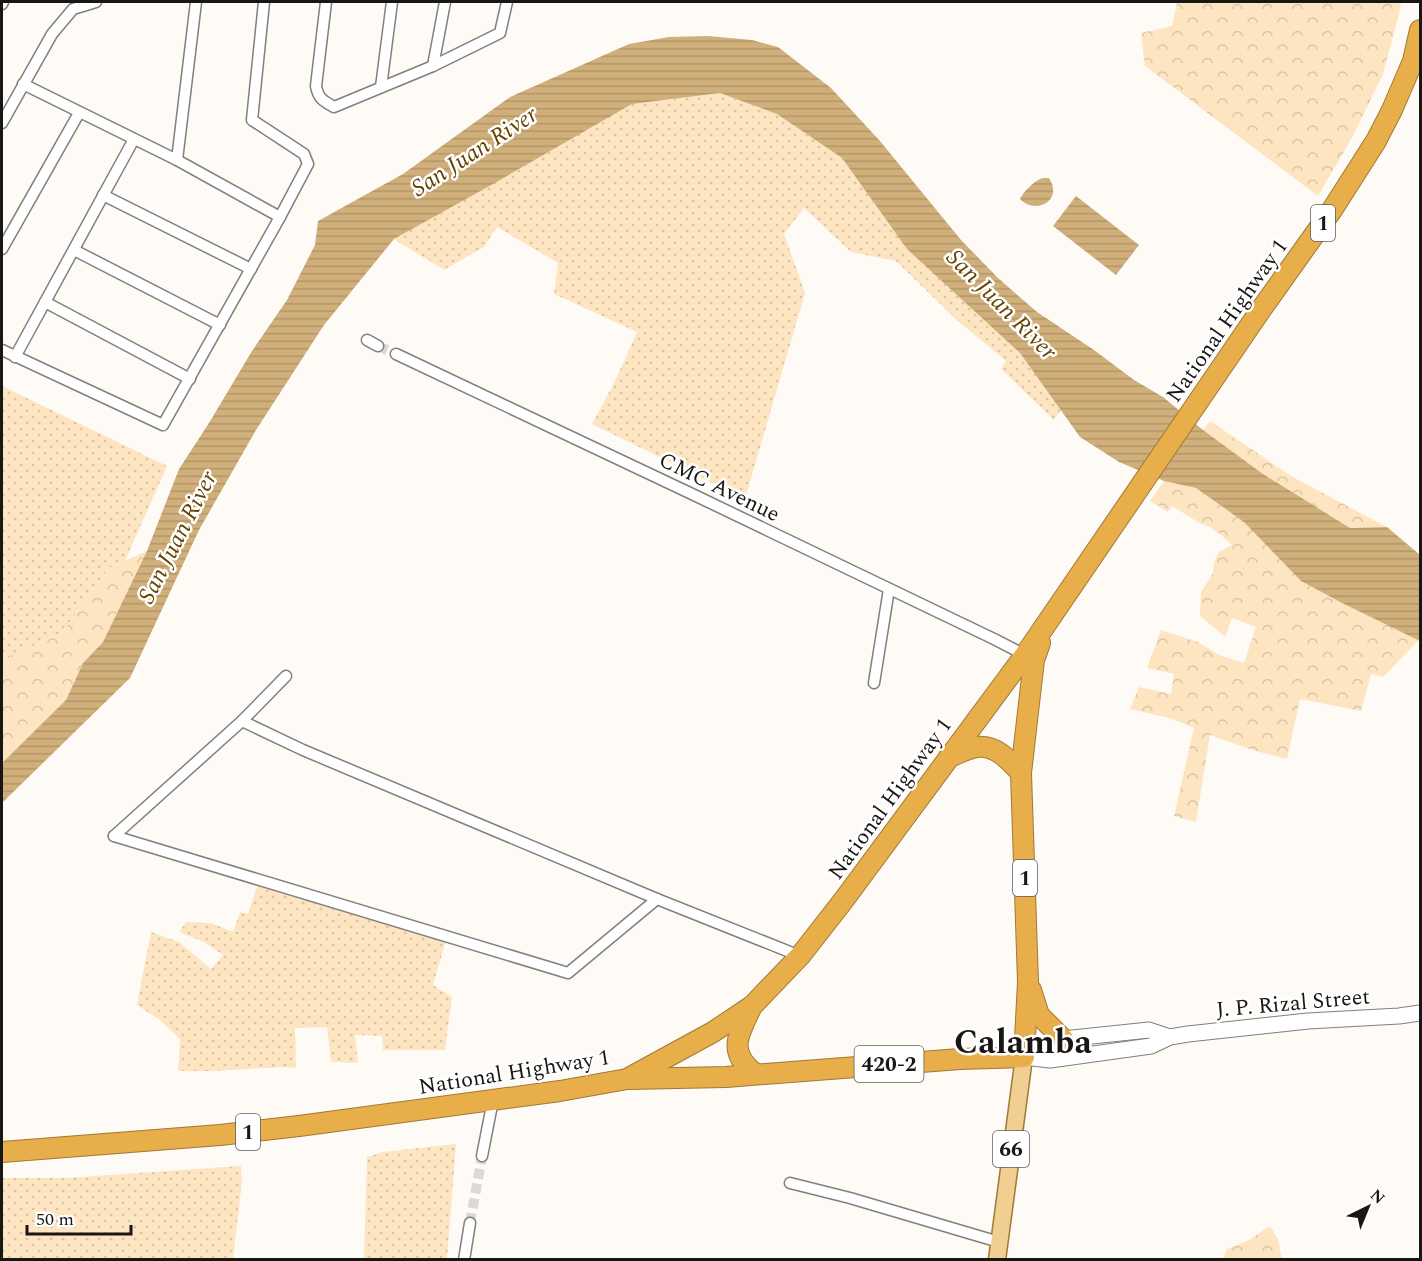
<svg xmlns="http://www.w3.org/2000/svg" width="1422" height="1261" viewBox="0 0 1422 1261" font-family="Spectral,serif">
  <style>
    .grass { fill: url(#grass-dots) }
    .forest { fill: url(#forest-crowns) }
    .water { fill: url(#water-rules) }
    .lines { fill: none; stroke-linecap: round; stroke-linejoin: round }
    .street-tunnel { stroke: #dcd9d5; stroke-width: 10; stroke-dasharray: 10 5; stroke-linecap: butt }
    .street-casing { stroke: #827f7c; stroke-width: 13 }
    .secondary-casing { stroke: #827f7c; stroke-width: 17 }
    .primary-casing { stroke: #9f7937; stroke-width: 19 }
    .highway-casing { stroke: #9f7937; stroke-width: 22 }
    .street { stroke: #fff; stroke-width: 10 }
    .secondary { stroke: #fff; stroke-width: 15 }
    .primary { stroke: #f1ce92; stroke-width: 16 }
    .highway { stroke: #e7ae4a; stroke-width: 20 }
    .labels { text-anchor: middle; stroke-width: 5; stroke-linejoin: round; paint-order: stroke }
    .shield { fill: #fff; stroke: #5d5d5b; stroke-width: 1.5 }
    .shield-label { font-size: 21px; font-weight: bold; fill: #181715 }
    .street-label { font-size: 22px; fill: #181715; stroke: #fff }
    .water-label { font-size: 24px; font-style: italic; fill: #644400; stroke: #fff }
    .town-label { font-size: 34px; font-weight: bold; fill: #181715; stroke: #fff }
  </style>
  <defs>
    <pattern id="grass-dots" width="8" height="8" patternUnits="userSpaceOnUse" patternTransform="scale(1.5)"><rect width="8" height="8" fill="#fee5c1"/><path d="M2 2h.1M6 6h.1" fill="none" stroke="#d9c4a5" stroke-width="1.8" stroke-linecap="round"/></pattern>
    <pattern id="forest-crowns" width="20" height="18" patternUnits="userSpaceOnUse" patternTransform="scale(1.5)"><rect width="20" height="18" fill="#fee5c1"/><path d="M2 6a3 3 0 1 1 6 0M12 15a3 3 0 1 1 6 0" fill="none" stroke="#d9c4a5"/></pattern>
    <pattern id="water-rules" width="6" height="5" patternUnits="userSpaceOnUse" patternTransform="scale(1.5)"><rect width="6" height="5" fill="#d0af7b"/><path d="M0 2.5h6" fill="none" stroke="#b29669"/></pattern>
  </defs>
  <rect width="100%" height="100%" fill="#fefbf7"/>
  <g class="grass">
    <polygon points="720,93 777,114 842,158 907,249 1020,353 1061,410 1054,420 1001,369 1006,361 958,321 896,261 851,252 804,208 784,234 805,293 745,499 592,424 615,381 637,332 554,294 558,263 497,227 484,247 444,270 394,239 632,104"/>
    <polygon points="2,386 167,466 125,561 109,568 61,634 13,654 2,664"/>
    <polygon points="258,884 446,941 433,985 452,997 445,1050 383,1050 382,1036 355,1035 358,1063 331,1062 327,1027 295,1028 296,1068 284,1067 213,1071 178,1071 180,1039 160,1020 137,1005 151,932 179,942 211,969 223,955 204,942 179,932 186,922 211,923 233,932 240,912 248,914"/>
    <polygon points="456,1144 447,1259 364,1259 367,1157 383,1152"/>
    <polygon points="241,1166 242,1182 233,1259 2,1259 2,1178 66,1178"/>
  </g>
  <g class="forest">
    <polygon points="1177,2 1401,2 1399,14 1383,74 1353,136 1318,196 1145,66 1141,33 1172,26"/>
    <polygon points="1210,421 1291,476 1387,527 1350,528 1263,474 1203,430"/>
    <path d="M 1164,481 L 1196,488 L 1244,522 L 1301,581 L 1342,603 L 1419,640 L 1383,677 L 1371,674 L 1361,711 L 1300,699 L 1287,759 L 1252,750 L 1210,735 L 1196,822 L 1174,816 L 1194,728 L 1173,719 L 1130,709 L 1139,687 L 1171,694 L 1174,674 L 1147,668 L 1161,630 L 1198,642 L 1219,655 L 1244,663 L 1256,627 L 1232,618 L 1225,637 L 1200,616 L 1201,592 L 1213,573 L 1214,562 L 1219,552 L 1232,545 C 1223,537 1213,526 1201,524 L 1172,506 L 1168,512 L 1150,501 Z"/>
    <polygon points="147,551 103,642 83,663 66,700 2,763 2,664 13,654 61,634 109,568"/>
    <polygon points="1270,1226 1278,1239 1282,1259 1223,1259 1227,1249 1249,1240"/>
  </g>
  <g class="water">
    <polygon points="708,36 752,40 778,47 831,88 880,141 961,240 998,278 1037,312 1094,350 1134,380 1163,397 1203,430 1263,474 1350,528 1387,527 1420,555 1420,641 1342,603 1301,581 1244,522 1196,488 1164,481 1119,462 1080,437 1020,353 907,249 842,158 777,114 720,93 632,104 493,184 394,239 324,325 256,430 199,530 130,678 2,803 2,763 66,700 83,663 103,642 147,551 179,469 209,423 252,351 287,300 315,245 318,221 403,174 510,97 629,44 669,37"/>
    <path d="M 1043,178 L 1049,178 C 1064,201 1035,215 1020,199 C 1023,192 1035,180 1043,178 Z"/>
    <polygon points="1076,196 1139,245 1116,275 1053,226"/>
  </g>
  <g class="lines">
    <g class="street-tunnel">
      <polyline points="378,346 396,354"/>
      <polyline points="470,1223 482,1156"/>
    </g>
    <defs>
      <g id="street">
        <path d="M 326,2 L 316,86 C 318,98 323,101 334,107 L 433,66 L 500,33 L 507,2"/>
        <polyline points="2,4 3,2"/>
        <polyline points="433,66 445,2"/>
        <polyline points="23,84 177,160 280,217"/>
        <polyline points="381,87 392,2"/>
        <polyline points="2,123 52,34 73,9 96,2"/>
        <polyline points="177,160 196,2"/>
        <polyline points="103,195 251,269"/>
        <polyline points="2,249 79,113"/>
        <polyline points="74,250 220,325"/>
        <polyline points="45,302 190,379"/>
        <polyline points="367,340 378,346"/>
        <polyline points="2,350 163,425 280,217 308,164 304,154 252,120 264,2"/>
        <polyline points="396,354 692,494 994,639 1029,657"/>
        <polyline points="15,357 134,139"/>
        <polyline points="874,683 889,589"/>
        <polyline points="242,721 303,750 657,899 800,956"/>
        <polyline points="114,836 568,973 657,899"/>
        <polyline points="114,836 242,721 286,676"/>
        <polyline points="482,1156 493,1100"/>
        <polyline points="790,1183 850,1198 999,1242"/>
        <polyline points="464,1260 470,1223"/>
      </g>
      <g id="secondary">
        <polyline points="1025,1056 1063,1039 1149,1030 1170,1037"/>
        <polyline points="1024,1057 1050,1060 1151,1046 1170,1037 1188,1034 1308,1021 1399,1016 1420,1013"/>
      </g>
      <polyline id="primary" points="997,1260 1024,1057"/>
      <g id="highway">
        <path d="M 949,757 C 958,754 968,748 977,747 C 996,745 1009,760 1021,773"/>
        <polyline points="1031,990 1039,1015 1063,1039"/>
        <path d="M 751,1008 C 738,1035 727,1052 755,1074"/>
        <polyline points="630,1079 726,1077 960,1059 1024,1057 1028,982 1021,773 1034,660 1040,643"/>
        <polyline points="2,1152 220,1135 299,1126 560,1091 627,1079 713,1032 752,1006 800,956 843,901 1025,655 1260,311 1332,210 1376,141 1392,110 1413,61 1420,30"/>
      </g>
    </defs>
    <use href="#street" class="street-casing"/>
    <use href="#secondary" class="secondary-casing"/>
    <use href="#primary" class="primary-casing"/>
    <use href="#highway" class="highway-casing"/>
    <use href="#street" class="street"/>
    <use href="#secondary" class="secondary"/>
    <use href="#primary" class="primary"/>
    <use href="#highway" class="highway"/>
  </g>
  <g class="labels">
    <g class="shield">
      <rect x="1311" y="205" width="24" height="36" rx="4.5"/>
      <rect x="1013" y="860" width="24" height="36" rx="4.5"/>
      <rect x="854.5" y="1046" width="69" height="36" rx="4.5"/>
      <rect x="236" y="1114" width="24" height="36" rx="4.5"/>
      <rect x="993" y="1131" width="36" height="36" rx="4.5"/>
    </g>
    <g class="shield-label">
      <text x="1323" y="230">1</text>
      <text x="1025" y="885">1</text>
      <text x="889" y="1071">420-2</text>
      <text x="248" y="1139">1</text>
      <text x="1011" y="1156">66</text>
    </g>
    <g class="street-label">
      <text transform="translate(1226 320) rotate(-55)" y="8">National Highway 1</text>
      <text transform="translate(720 486) rotate(26)" y="8">CMC Avenue</text>
      <text transform="translate(889 798) rotate(-54)" y="8">National Highway 1</text>
      <text transform="translate(1293 1002) rotate(-5)" y="8">J. P. Rizal Street</text>
      <text transform="translate(514 1071) rotate(-9)" y="8">National Highway 1</text>
    </g>
    <g class="water-label">
      <text transform="translate(474 151) rotate(-33)" y="8">San Juan River</text>
      <text transform="translate(1002 304) rotate(45)" y="8">San Juan River</text>
      <text transform="translate(177 537) rotate(-63)" y="8">San Juan River</text>
    </g>
    <g class="town-label">
      <text x="1023" y="1053">Calamba</text>
    </g>
  </g>
  <rect width="1422" height="1261" fill="none" stroke="#181715" stroke-width="6"/>
  <g transform="translate(1368 1207) rotate(43)" stroke="#ffffff" stroke-width="4.5" paint-order="stroke">
  <path d="M0-4.5L10 22L0 15L-10 22Z" fill="#181715"/>
  <text y="-9" font-size="16" font-weight="bold" text-anchor="middle" fill="#181715">N</text>
  </g>
  <path d="M27 1225v9h104v-9" fill="none" stroke="#181715" stroke-width="3"/>
  <text x="36" y="1225" font-size="18" fill="#181715" stroke="#ffffff" stroke-width="4.5" paint-order="stroke">50 m</text>
</svg>
